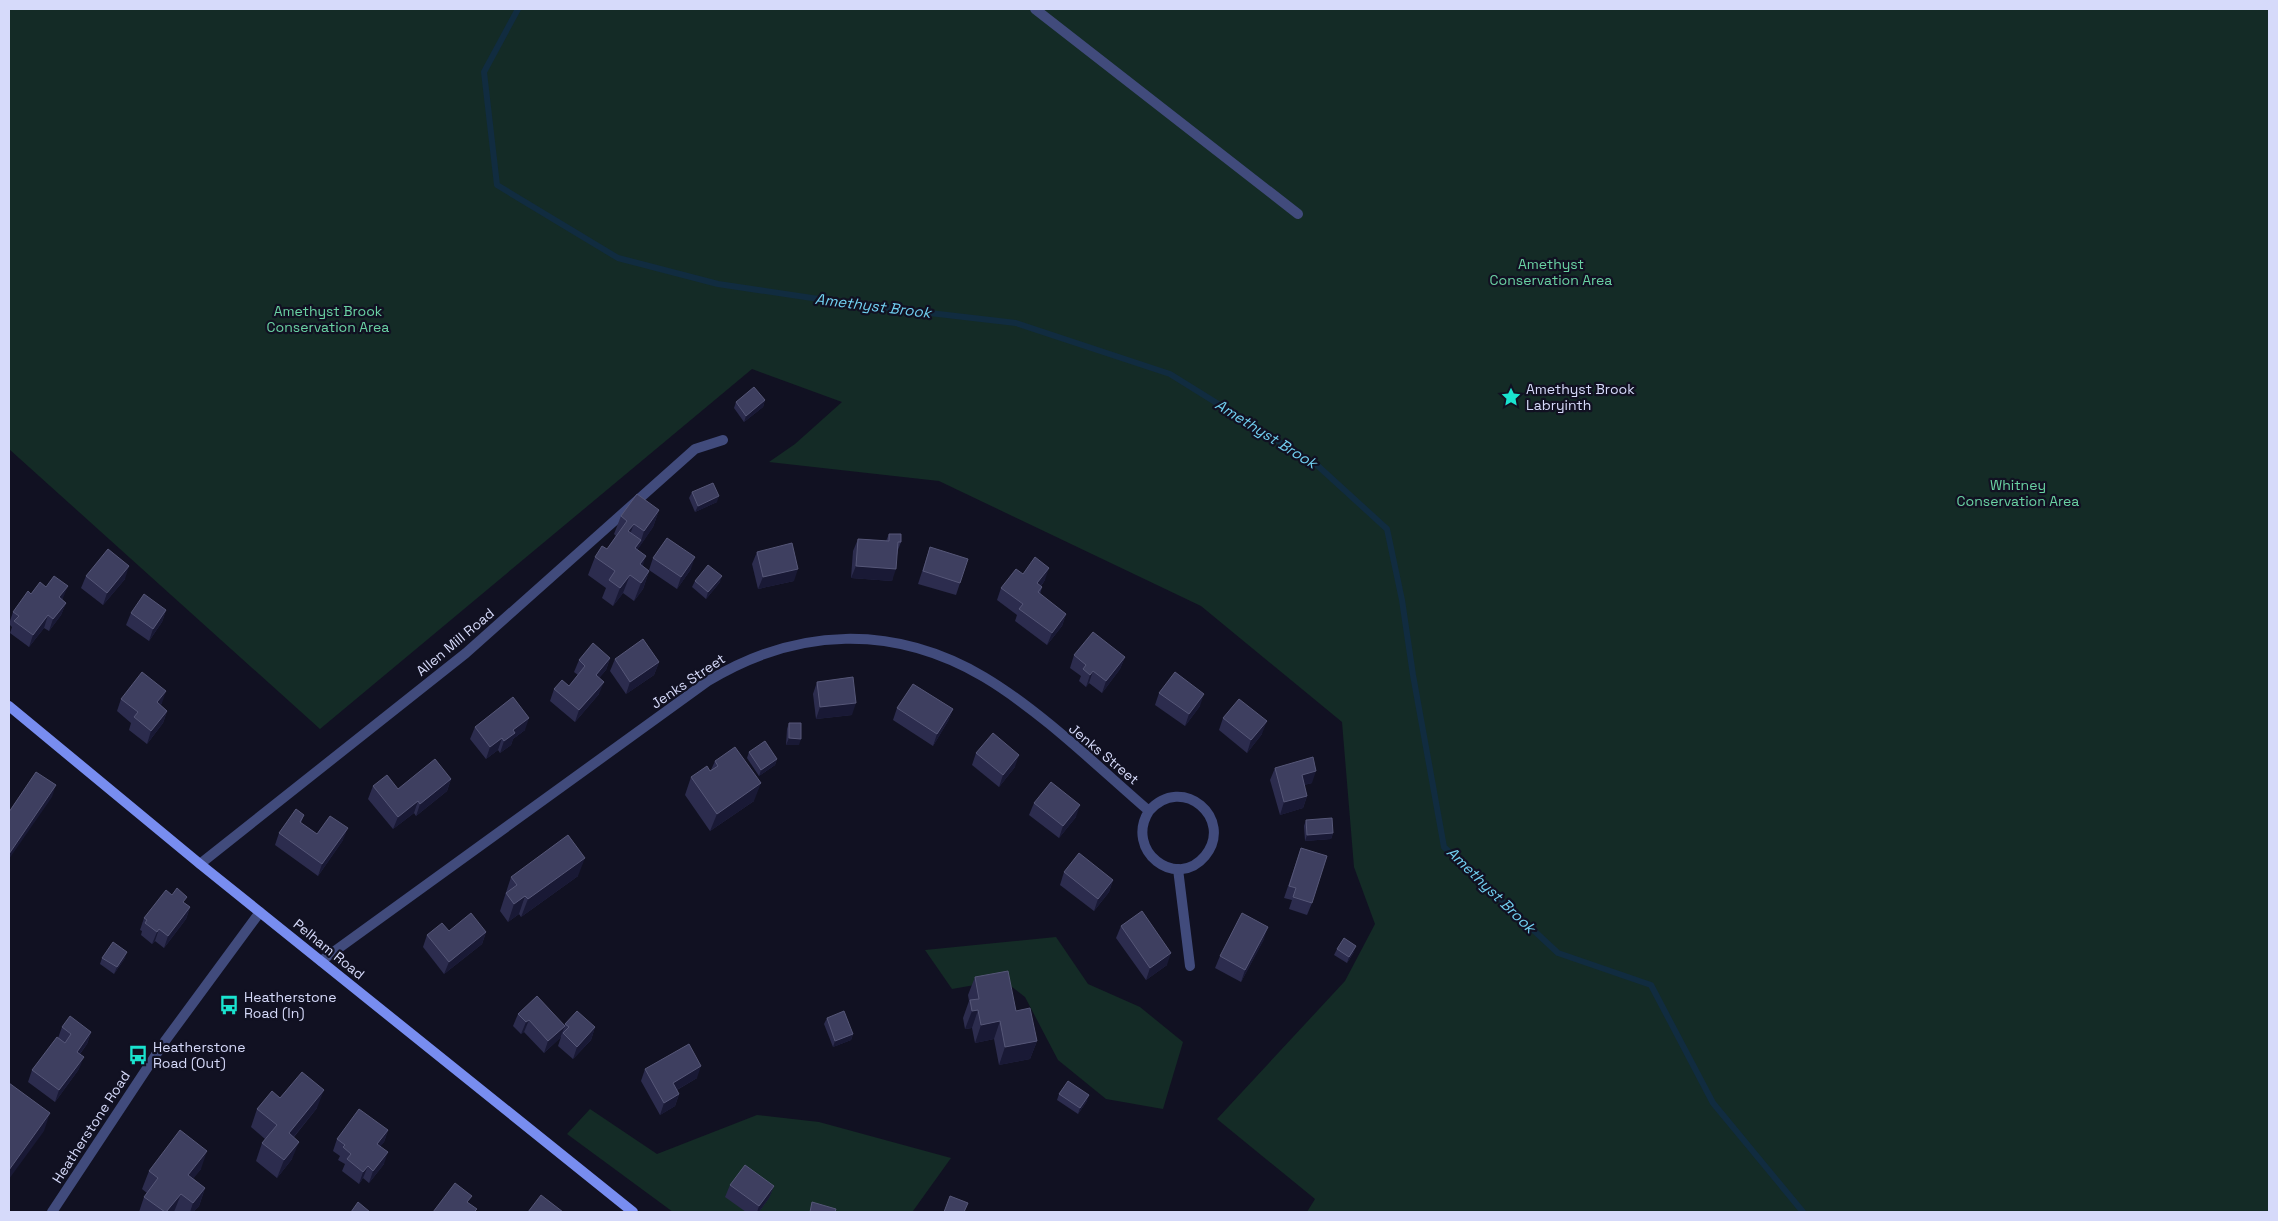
<svg xmlns="http://www.w3.org/2000/svg" width="2278" height="1221" viewBox="0 0 2278 1221" font-family="'Space Grotesk',sans-serif">
  <style>
    .green { fill: #142b26 }
    .lines { fill: none; stroke-linecap: round; stroke-linejoin: round }
    .stream { stroke: #112c40; stroke-width: 6 }
    .service { stroke: #414b7c; stroke-width: 10 }
    .minor { stroke: #414b7c; stroke-width: 10 }
    .secondary { stroke: #788df0; stroke-width: 10 }
    .wall { fill: #2c2c4e }
    .shaded-wall { fill: #191935 }
    .building { fill: #3e3f60; stroke: #565778 }
    .labels { text-anchor: middle; stroke-width: 4.5; stroke-linejoin: round; paint-order: stroke }
    .park-label { font-size: 14px; fill: #6ad2a3; stroke: #112 }
    .poi-label { font-size: 14px; fill: #d6dafa; stroke: #112; text-anchor: start }
    .street-label { font-size: 14px; fill: #d6dafa; stroke: #112 }
    .water-label { font-size: 15px; font-style: italic; fill: #70ceef; stroke: #112 }
  </style>
  <rect width="100%" height="100%" fill="#112"/>
  <g class="green">
    <polygon points="9,9 2269,9 2269,1212 1307,1212 1315,1199 1217,1119 1345,981 1375,924 1354,867 1342,722 1201,606 939,481 769,462 795,444 842,402 752,369 320,729 9,449"/>
    <polygon points="1056,937 1088,984 1140,1007 1183,1042 1163,1109 1106,1099 1058,1060 1025,997 1003,980 952,989 925,950"/>
    <polygon points="590,1109 657,1154 757,1115 819,1122 951,1158 913,1211 673,1212 567,1134"/>
  </g>
  <g class="lines">
    <polyline class="stream" points="518,9 484,72 497,185 618,258 718,284 852,304 1016,323 1170,374 1318,466 1387,529 1402,600 1413,675 1444,847 1558,953 1651,985 1713,1103 1803,1212"/>
    <polyline class="service" points="1178,869 1190,966"/>
    <g class="minor">
      <polyline points="1035,9 1298,214"/>
      <polyline points="200,864 466,653 695,449 723,440"/>
      <path d="M 321,961 L 708,681 C 797,627 894,624 984,677 C 1041,711 1098,767 1149,811 C 1124,850 1176,891 1205,856 C 1235,819 1182,773 1149,811"/>
      <polyline points="52,1212 165,1041 260,912"/>
    </g>
    <polyline class="secondary" points="9,706 200,864 633,1212"/>
  </g>
  <g class="wall">
    <polygon points="765,400 763,407 744,422 734,408 736,402"/>
    <polygon points="692,492 717,502 695,512 689,498"/>
    <polygon points="659,510 653,527 637,550 643,566 649,571 643,589 634,601 623,593 613,606 602,598 606,588 588,575 595,557 607,549 616,536 614,534 621,516"/>
    <polygon points="889,534 901,542 898,550 892,581 851,578 853,551 858,539 886,541"/>
    <polygon points="930,547 960,583 956,595 918,584"/>
    <polygon points="757,552 794,581 758,589 752,564"/>
    <polygon points="653,558 691,569 677,589 649,570"/>
    <polygon points="1023,574 1045,580 1041,586 1042,587 1040,594 1066,614 1062,626 1047,645 1015,621 1017,615 997,600 1001,588"/>
    <polygon points="86,576 125,579 103,605 81,588"/>
    <polygon points="695,581 720,582 706,599 692,587"/>
    <polygon points="46,587 63,598 62,600 66,603 61,615 49,631 44,628 29,647 10,633 12,627 9,624 13,612"/>
    <polygon points="166,610 162,622 149,641 126,625 131,613"/>
    <polygon points="1074,655 1125,657 1120,669 1102,693 1089,683 1086,687 1079,681 1081,676 1070,668"/>
    <polygon points="610,658 606,670 599,678 599,694 575,722 550,701 554,689 569,686 578,675 574,672 579,660"/>
    <polygon points="615,659 659,662 654,675 626,694 610,671"/>
    <polygon points="817,682 852,715 816,719 813,694"/>
    <polygon points="1159,693 1200,706 1185,726 1155,705"/>
    <polygon points="121,699 162,703 160,705 167,711 163,723 147,744 129,730 131,723 117,711"/>
    <polygon points="897,708 953,709 948,721 933,746 893,720"/>
    <polygon points="1223,718 1262,734 1247,753 1219,730"/>
    <polygon points="789,723 799,745 786,745 787,729"/>
    <polygon points="475,727 525,730 513,739 511,745 500,753 498,750 486,759 470,739"/>
    <polygon points="749,752 777,759 775,765 759,776 747,758"/>
    <polygon points="976,753 1015,767 999,787 972,765"/>
    <polygon points="715,761 754,801 710,831 685,795 691,777 711,770"/>
    <polygon points="1275,768 1312,783 1304,785 1307,796 1303,808 1280,815 1270,780"/>
    <polygon points="451,779 447,791 416,816 414,813 393,829 368,799 373,786 398,789"/>
    <polygon points="1034,803 1076,817 1059,838 1029,815"/>
    <polygon points="304,815 301,823 317,834 343,840 318,876 275,845 279,833"/>
    <polygon points="1306,820 1333,833 1331,839 1305,841 1304,826"/>
    <polygon points="1301,848 1312,903 1307,915 1289,909 1292,900 1284,898"/>
    <polygon points="1064,872 1113,880 1109,892 1094,911 1060,885"/>
    <polygon points="578,876 521,917 519,914 508,922 500,911 511,877"/>
    <polygon points="185,903 190,907 186,919 164,948 155,941 152,944 141,935 142,931 140,930 144,918"/>
    <polygon points="1121,926 1167,965 1146,980 1116,938"/>
    <polygon points="449,931 486,932 482,944 444,974 423,947 427,935"/>
    <polygon points="1264,939 1241,982 1215,968 1220,956"/>
    <polygon points="1337,949 1354,952 1347,963 1334,955"/>
    <polygon points="102,958 125,958 114,974 100,964"/>
    <polygon points="975,977 1016,1011 1037,1041 1030,1059 999,1065 994,1039 975,1043 972,1028 965,1029 963,1018 969,1001 968,995"/>
    <polygon points="518,1014 564,1026 565,1024 595,1027 591,1040 573,1059 558,1046 561,1037 561,1036 560,1038 544,1053 524,1032 521,1034 513,1026"/>
    <polygon points="827,1018 853,1034 851,1040 833,1047 824,1024"/>
    <polygon points="62,1027 91,1032 87,1044 80,1054 79,1069 55,1102 28,1082 32,1070 58,1038"/>
    <polygon points="645,1069 697,1078 677,1090 679,1094 675,1106 660,1115 641,1081"/>
    <polygon points="1059,1094 1087,1101 1078,1114 1057,1100"/>
    <polygon points="280,1098 317,1108 294,1137 292,1159 277,1178 256,1161 262,1143 265,1139 251,1127 257,1109"/>
    <polygon points="388,1130 384,1142 380,1146 384,1164 369,1183 363,1178 359,1184 342,1171 345,1164 338,1160 340,1156 333,1151 337,1139"/>
    <polygon points="201,1169 193,1178 205,1188 199,1206 193,1212 139,1212 144,1197 147,1193 142,1189 149,1171"/>
    <polygon points="730,1185 774,1186 769,1198 759,1212 746,1212 725,1197"/>
  </g>
  <g class="shaded-wall">
    <polygon points="765,400 763,407 744,422 746,416"/>
    <polygon points="719,496 717,502 695,512 698,506"/>
    <polygon points="659,510 653,527 638,549 634,558 635,548 641,541 644,531"/>
    <polygon points="634,524 627,542 628,531"/>
    <polygon points="646,556 640,574 640,564"/>
    <polygon points="695,557 691,569 677,589 681,577"/>
    <polygon points="129,566 125,579 103,605 107,593"/>
    <polygon points="856,566 896,569 892,581 851,578"/>
    <polygon points="1049,568 1045,580 1033,596 1037,583"/>
    <polygon points="798,569 794,581 758,589 763,577"/>
    <polygon points="649,571 643,589 634,601 641,583"/>
    <polygon points="630,575 623,593 613,606 620,588"/>
    <polygon points="722,576 720,582 706,599 708,592"/>
    <polygon points="68,586 63,598 55,609 59,597"/>
    <polygon points="66,603 61,615 49,631 53,619"/>
    <polygon points="166,610 162,622 149,641 153,629"/>
    <polygon points="1066,614 1062,626 1047,645 1052,633"/>
    <polygon points="48,615 44,628 29,647 33,635"/>
    <polygon points="1125,657 1120,669 1102,693 1106,681"/>
    <polygon points="610,658 606,670 591,687 596,675"/>
    <polygon points="659,662 654,675 626,694 630,682"/>
    <polygon points="1093,671 1089,683 1086,687 1090,675"/>
    <polygon points="604,682 599,694 575,722 579,710"/>
    <polygon points="166,691 162,703 153,714 157,702"/>
    <polygon points="1204,694 1200,706 1185,726 1189,714"/>
    <polygon points="856,703 852,715 816,719 820,707"/>
    <polygon points="953,709 948,721 933,746 937,734"/>
    <polygon points="167,711 163,723 147,744 151,731"/>
    <polygon points="529,718 525,730 513,739 511,745 500,753 504,741 513,730"/>
    <polygon points="1267,721 1262,734 1247,753 1251,740"/>
    <polygon points="502,738 498,750 486,759 490,747"/>
    <polygon points="789,738 801,739 799,745 786,745"/>
    <polygon points="1019,755 1015,767 999,787 1003,775"/>
    <polygon points="777,759 775,765 759,776 761,770"/>
    <polygon points="1316,771 1312,783 1297,787 1302,775"/>
    <polygon points="451,779 447,791 416,816 420,804"/>
    <polygon points="761,783 754,801 710,831 717,814"/>
    <polygon points="56,785 52,797 9,859 9,854"/>
    <polygon points="1307,796 1303,808 1280,815 1284,802"/>
    <polygon points="418,801 414,813 393,829 398,817"/>
    <polygon points="1080,805 1076,817 1059,838 1063,826"/>
    <polygon points="348,828 343,840 318,876 322,864"/>
    <polygon points="1333,833 1331,839 1305,841 1307,835"/>
    <polygon points="585,858 578,876 521,917 528,899"/>
    <polygon points="1113,880 1109,892 1094,911 1098,899"/>
    <polygon points="525,896 519,914 508,922 514,904"/>
    <polygon points="190,907 186,919 164,948 168,936"/>
    <polygon points="1268,927 1264,939 1241,982 1245,970"/>
    <polygon points="159,929 155,941 152,944 157,932"/>
    <polygon points="486,932 482,944 444,974 449,962"/>
    <polygon points="1356,946 1354,952 1347,963 1349,957"/>
    <polygon points="127,952 125,958 114,974 117,967"/>
    <polygon points="1171,953 1167,965 1146,980 1150,968"/>
    <polygon points="978,1010 972,1028 965,1029 972,1011"/>
    <polygon points="529,1020 524,1032 521,1034 526,1022"/>
    <polygon points="1000,1021 994,1039 975,1043 981,1025"/>
    <polygon points="565,1026 560,1038 544,1053 548,1041"/>
    <polygon points="595,1027 591,1040 573,1059 577,1047"/>
    <polygon points="91,1032 87,1044 72,1064 77,1052"/>
    <polygon points="853,1034 851,1040 833,1047 835,1041"/>
    <polygon points="1037,1041 1030,1059 999,1065 1005,1047"/>
    <polygon points="84,1057 79,1069 55,1102 59,1090"/>
    <polygon points="701,1066 697,1078 668,1095 673,1083"/>
    <polygon points="324,1090 317,1108 282,1151 289,1133"/>
    <polygon points="679,1094 675,1106 660,1115 664,1103"/>
    <polygon points="1089,1095 1087,1101 1078,1114 1080,1108"/>
    <polygon points="50,1113 44,1131 9,1179 9,1170"/>
    <polygon points="388,1130 384,1142 373,1156 377,1144"/>
    <polygon points="299,1142 292,1159 277,1178 284,1160"/>
    <polygon points="207,1151 201,1169 182,1193 188,1175"/>
    <polygon points="388,1152 384,1164 369,1183 373,1171"/>
    <polygon points="368,1166 363,1178 359,1184 363,1172"/>
    <polygon points="774,1186 769,1198 759,1212 757,1212 759,1206"/>
    <polygon points="205,1188 199,1206 193,1212 190,1212 193,1203"/>
    <polygon points="181,1194 174,1212 166,1212"/>
  </g>
  <g class="building">
    <polygon points="754,387 765,400 746,416 736,402"/>
    <polygon points="713,483 719,496 698,506 692,492"/>
    <polygon points="637,494 659,510 644,531 634,524 628,531 641,540 635,548 646,556 640,564 649,571 641,583 630,575 620,588 609,580 615,571 595,557 602,546 607,549 627,521 621,516"/>
    <polygon points="889,534 901,534 901,542 898,542 896,569 856,566 858,539 889,541"/>
    <polygon points="667,538 695,557 681,577 653,558"/>
    <polygon points="792,543 798,569 763,577 757,552"/>
    <polygon points="930,547 968,559 960,583 923,571"/>
    <polygon points="108,549 129,566 107,593 86,576"/>
    <polygon points="1035,557 1049,568 1037,583 1042,587 1038,592 1066,614 1052,633 1019,609 1023,604 1001,588 1016,569 1023,574"/>
    <polygon points="708,565 722,576 708,592 695,581"/>
    <polygon points="54,576 68,586 59,597 66,603 53,619 48,615 33,635 14,621 19,616 13,612 28,591 31,594 40,582 46,587"/>
    <polygon points="144,594 166,610 153,629 131,613"/>
    <polygon points="1093,632 1125,657 1106,681 1093,671 1090,675 1083,669 1086,665 1074,655"/>
    <polygon points="643,639 659,662 630,682 615,659"/>
    <polygon points="593,643 610,658 596,675 604,682 579,710 554,689 562,680 569,686 585,666 579,660"/>
    <polygon points="142,672 166,691 157,702 167,711 151,731 134,717 138,712 121,699"/>
    <polygon points="1175,672 1204,694 1189,714 1159,693"/>
    <polygon points="853,677 856,703 820,707 817,682"/>
    <polygon points="913,684 953,709 937,734 897,708"/>
    <polygon points="513,697 529,718 513,730 515,733 504,741 502,738 490,747 475,727"/>
    <polygon points="1239,699 1267,721 1251,740 1223,718"/>
    <polygon points="789,723 801,723 801,739 789,738"/>
    <polygon points="993,733 1019,755 1003,775 976,753"/>
    <polygon points="765,741 777,759 761,770 749,752"/>
    <polygon points="735,747 761,783 717,814 691,777 707,766 710,771 718,766 715,761"/>
    <polygon points="1313,757 1316,771 1302,775 1307,796 1284,802 1275,768"/>
    <polygon points="435,759 451,779 420,804 418,801 398,817 373,786 387,775 398,789"/>
    <polygon points="36,772 56,785 9,854 9,812"/>
    <polygon points="1051,782 1080,805 1063,826 1034,803"/>
    <polygon points="296,809 304,815 300,822 317,834 330,816 348,828 322,864 279,833"/>
    <polygon points="1332,818 1333,833 1307,835 1306,820"/>
    <polygon points="568,835 585,858 528,899 525,896 514,904 506,893 517,885 511,877"/>
    <polygon points="1301,848 1327,856 1312,903 1293,897 1296,888 1289,886"/>
    <polygon points="1079,853 1113,880 1098,899 1064,872"/>
    <polygon points="177,888 187,897 183,902 190,907 168,936 159,929 157,932 145,923 147,920 144,918 166,890 172,895"/>
    <polygon points="1142,911 1171,953 1150,968 1121,926"/>
    <polygon points="471,913 486,932 449,962 427,935 442,923 449,931"/>
    <polygon points="1242,913 1268,927 1245,970 1220,956"/>
    <polygon points="1344,938 1356,946 1349,957 1337,949"/>
    <polygon points="113,942 127,952 117,967 102,958"/>
    <polygon points="1008,971 1016,1011 1030,1008 1037,1041 1005,1047 1000,1021 981,1025 978,1010 972,1011 970,1000 979,999 975,977"/>
    <polygon points="537,996 565,1026 548,1041 529,1020 526,1022 518,1014"/>
    <polygon points="577,1011 595,1027 577,1047 563,1033 569,1027 565,1024"/>
    <polygon points="844,1011 853,1034 835,1041 827,1018"/>
    <polygon points="70,1016 91,1032 77,1052 84,1057 59,1090 32,1070 57,1037 65,1043 71,1034 62,1027"/>
    <polygon points="689,1044 701,1066 673,1083 679,1094 664,1103 645,1069"/>
    <polygon points="302,1072 324,1090 289,1133 299,1142 284,1160 262,1143 277,1125 257,1109 272,1091 280,1098"/>
    <polygon points="1068,1081 1089,1095 1080,1108 1059,1094"/>
    <polygon points="9,1083 50,1113 9,1170"/>
    <polygon points="359,1109 388,1130 377,1144 388,1152 373,1171 368,1166 363,1172 347,1159 351,1154 343,1147 345,1145 337,1139"/>
    <polygon points="180,1130 207,1151 188,1175 205,1188 193,1203 181,1194 166,1212 165,1212 144,1197 158,1178 149,1171"/>
    <polygon points="745,1165 774,1186 759,1206 730,1185"/>
    <polygon points="455,1183 472,1196 467,1202 477,1209 474,1212 433,1212"/>
    <polygon points="541,1195 563,1212 528,1212"/>
    <polygon points="950,1196 968,1203 964,1212 944,1212"/>
    <polygon points="358,1202 370,1212 351,1212"/>
    <polygon points="812,1202 836,1209 835,1212 810,1212"/>
  </g>
  <defs>
    <symbol id="sight-bare" viewBox="-9 -9 18 18"><path d="M0-6L1.8-2.2L6-1.7L2.9 1.2L3.7 5.4L0 3.3L-3.7 5.4L-2.9 1.2L-6-1.7L-1.8-2.2Z" fill="#1ae3cf" stroke="#112" stroke-width="2.5" paint-order="stroke"/></symbol>
    <symbol id="bus-bare" viewBox="-9 -9 18 18"><path d="M-5-6H5V4H4V6H2V4H-2V6H-4V4H-5ZM-3.5-4V0h7V-4ZM-3.5 1.2v1.5H-2V1.2ZM2 1.2v1.5H3.5V1.2Z" fill="#1ae3cf" stroke="#112" stroke-width="2.5" paint-order="stroke"/></symbol>
  </defs>
  <g fill-rule="evenodd">
    <use href="#sight-bare" x="1497" y="383" width="28" height="28"/>
    <use href="#bus-bare" x="215" y="991" width="28" height="28"/>
    <use href="#bus-bare" x="124" y="1041" width="28" height="28"/>
  </g>
  <g class="labels">
    <g class="park-label">
      <text x="1551" y="269">Amethyst<tspan x="1551" dy="16">Conservation Area</tspan></text>
      <text x="328" y="316">Amethyst Brook<tspan x="328" dy="16">Conservation Area</tspan></text>
      <text x="2018" y="490">Whitney<tspan x="2018" dy="16">Conservation Area</tspan></text>
    </g>
    <g class="poi-label">
      <text x="1526" y="394">Amethyst Brook<tspan x="1526" dy="16">Labryinth</tspan></text>
      <text x="244" y="1002">Heatherstone<tspan x="244" dy="16">Road (In)</tspan></text>
      <text x="153" y="1052">Heatherstone<tspan x="153" dy="16">Road (Out)</tspan></text>
    </g>
    <g class="street-label">
      <text transform="translate(455 642) rotate(-40)" y="5">Allen Mill Road</text>
      <text transform="translate(688 681) rotate(-34)" y="5">Jenks Street</text>
      <text transform="translate(1104 754) rotate(40)" y="5">Jenks Street</text>
      <text transform="translate(329 949) rotate(39)" y="5">Pelham Road</text>
      <text transform="translate(91 1127) rotate(-57)" y="5">Heatherstone Road</text>
    </g>
    <g class="water-label">
      <text transform="translate(873 306) rotate(7)" y="5">Amethyst Brook</text>
      <text transform="translate(1266 434) rotate(32)" y="5">Amethyst Brook</text>
      <text transform="translate(1491 890) rotate(44)" y="5">Amethyst Brook</text>
    </g>
  </g>
  <rect width="2278" height="1221" fill="none" stroke="#d6dafa" stroke-width="20"/>
</svg>
